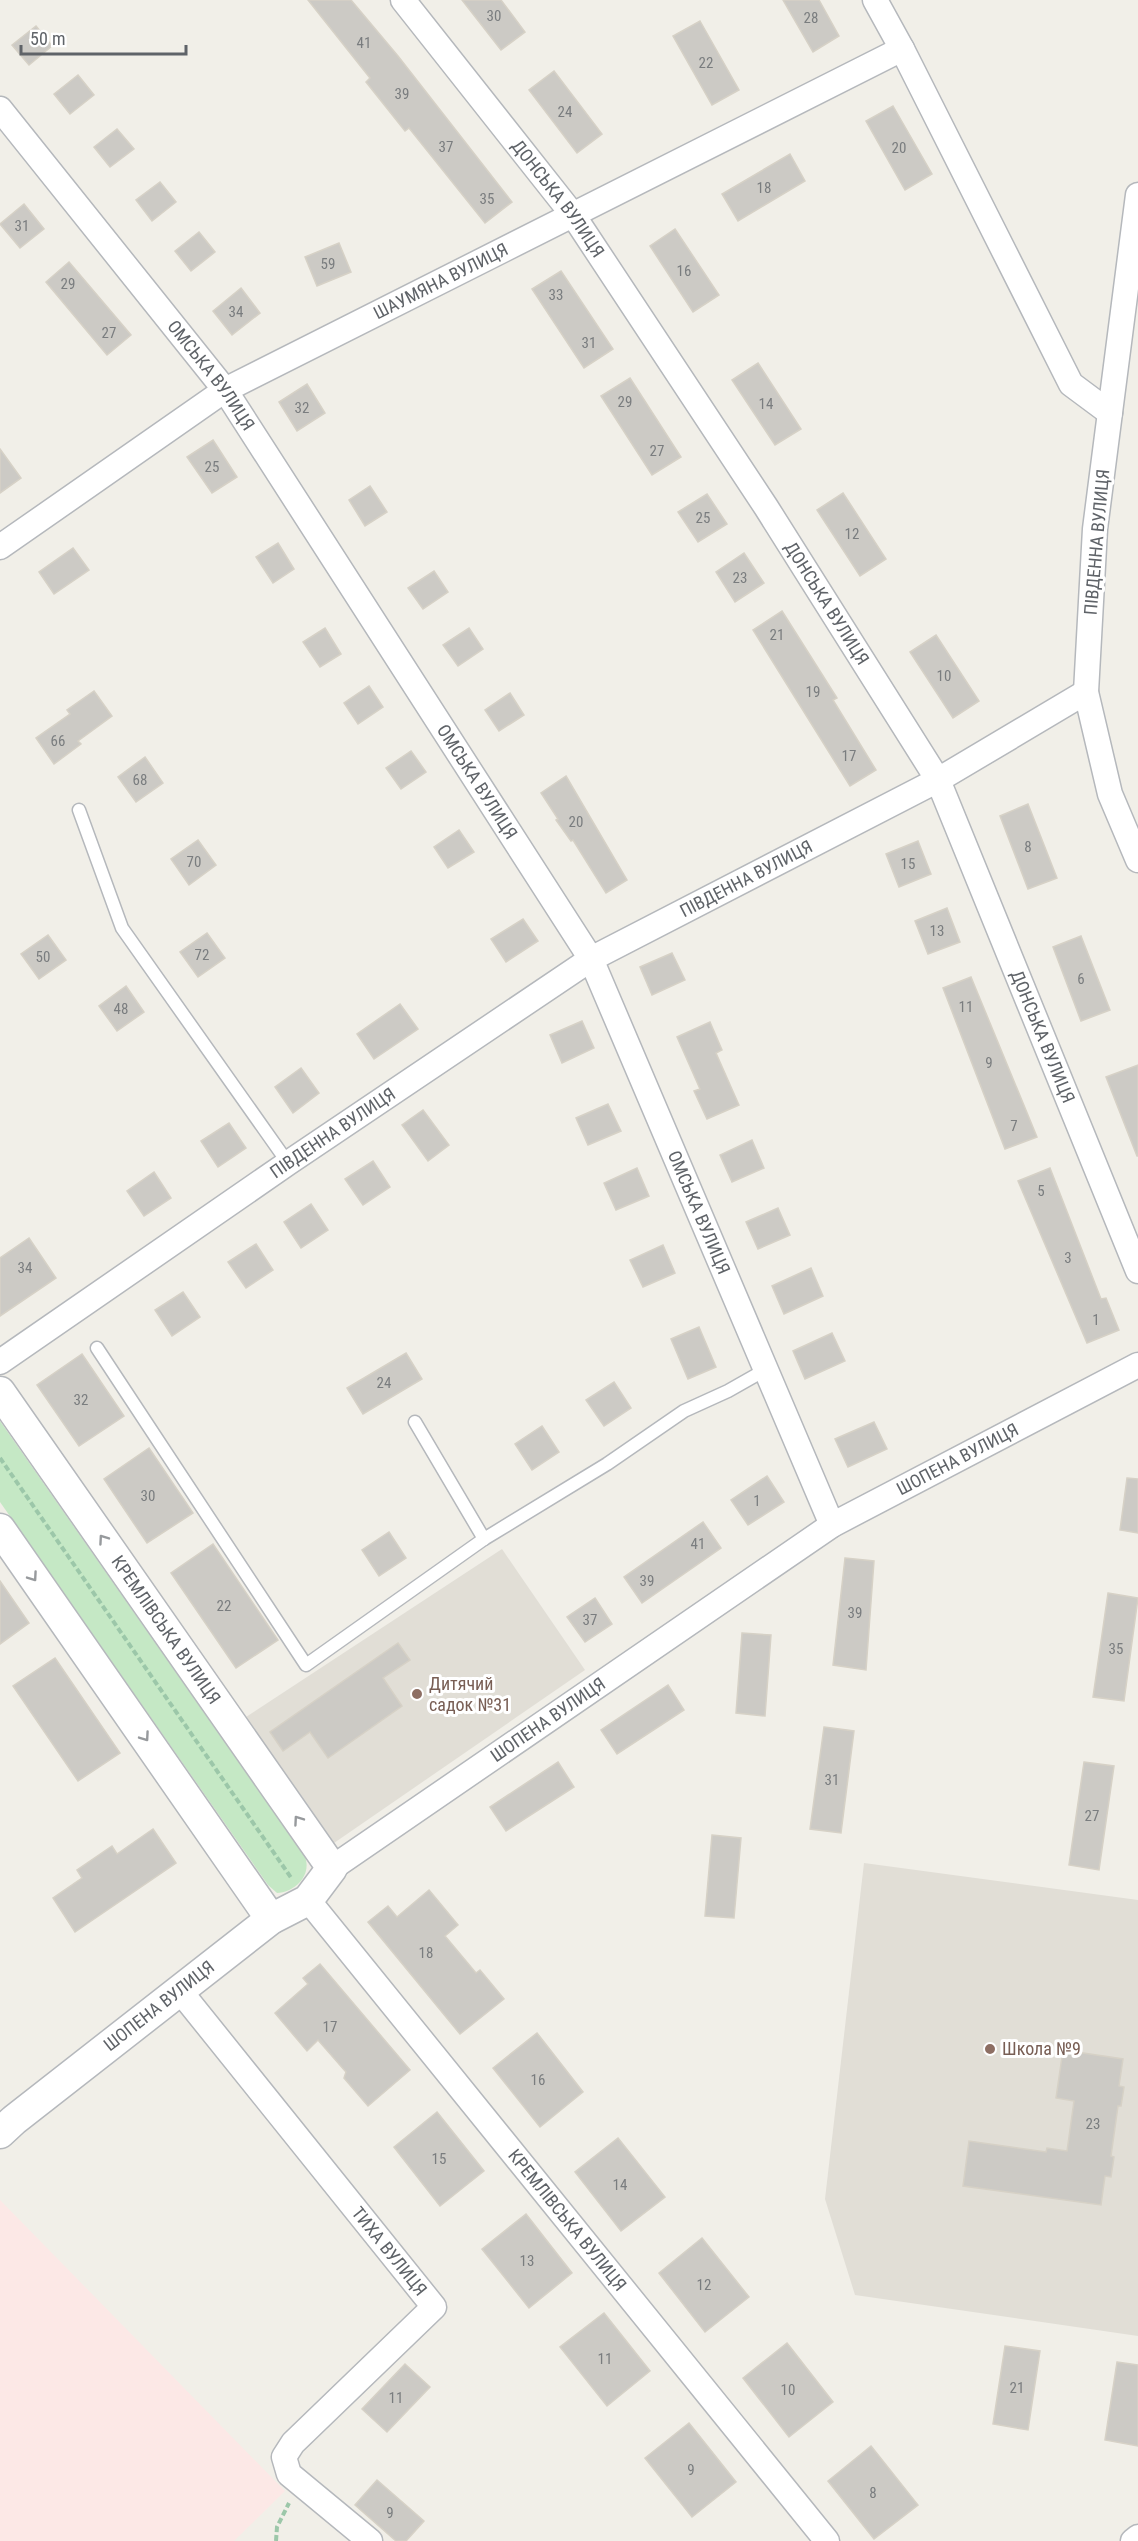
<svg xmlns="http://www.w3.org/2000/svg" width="1138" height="2541" viewBox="0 0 1138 2541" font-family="'Roboto Condensed',sans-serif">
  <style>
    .education { fill: #e1ded6 }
    .medical { fill: #fce8e6 }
    .green { fill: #c5e8c5 }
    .building { fill: #cccac5; stroke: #d6d1c6; stroke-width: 1.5 }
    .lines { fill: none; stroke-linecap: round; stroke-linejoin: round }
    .service-casing { stroke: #b5b8bc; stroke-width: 15 }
    .minor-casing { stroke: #b5b8bc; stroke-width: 27 }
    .tertiary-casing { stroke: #b5b8bc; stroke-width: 33 }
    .path { stroke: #9cc7a9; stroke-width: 4; stroke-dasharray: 6 3; stroke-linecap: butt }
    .service { stroke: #fff; stroke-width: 12 }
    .minor { stroke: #fff; stroke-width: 24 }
    .tertiary { stroke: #fff; stroke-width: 30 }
    .oneway { stroke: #979a9d }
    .education-dot { fill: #8d6e63; stroke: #fff; stroke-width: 2 }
    .labels { text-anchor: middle; stroke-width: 6; stroke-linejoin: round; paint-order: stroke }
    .number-label { font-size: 15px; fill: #7a7d7f }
    .street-label { font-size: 18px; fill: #5f6368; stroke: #fff }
    .education-label { font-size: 18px; fill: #785e54; stroke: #fff; text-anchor: start }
  </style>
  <rect width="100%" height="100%" fill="#f1efe8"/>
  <g class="education">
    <polygon points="502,1549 585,1670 334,1843 246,1717"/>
    <polygon points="864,1863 1138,1900 1138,2336 855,2295 825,2199"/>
  </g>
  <polygon class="medical" points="0,2200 285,2491 234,2541 0,2541"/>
  <path class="green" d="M 0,1421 L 305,1857 C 312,1875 295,1892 277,1893 L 268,1885 L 0,1502 Z"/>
  <g class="building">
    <polygon points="308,0 351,0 398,56 512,202 485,223 409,128 405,131 366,82 370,78"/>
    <polygon points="462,0 501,0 525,32 501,50"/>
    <polygon points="783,0 819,0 839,36 813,52"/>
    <polygon points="700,21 739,90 712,105 673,36"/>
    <polygon points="36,26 52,46 29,65 12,45"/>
    <polygon points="554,71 602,134 577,153 529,90"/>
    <polygon points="78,75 94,95 70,114 54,94"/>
    <polygon points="893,106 932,174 905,190 866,121"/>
    <polygon points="117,129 134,149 110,167 94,147"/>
    <polygon points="790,154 805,181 738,221 722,194"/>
    <polygon points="160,182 176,202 152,221 136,200"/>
    <polygon points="24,204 44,229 20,248 0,224"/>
    <polygon points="675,229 719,295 693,312 650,246"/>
    <polygon points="199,232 215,252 191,271 175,251"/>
    <polygon points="339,243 351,272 317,286 305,257"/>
    <polygon points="69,262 131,335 107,355 46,282"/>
    <polygon points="561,271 613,349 584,368 532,289"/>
    <polygon points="241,288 260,313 232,335 213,311"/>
    <polygon points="758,363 801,429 775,445 732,380"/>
    <polygon points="630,378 681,457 652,475 601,396"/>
    <polygon points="307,384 325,413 297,431 279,402"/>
    <polygon points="213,440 237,477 212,493 187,457"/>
    <polygon points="0,449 21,478 0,493"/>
    <polygon points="370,486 387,512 365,526 349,500"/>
    <polygon points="843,493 886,559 860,576 817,510"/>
    <polygon points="707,494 727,524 698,542 678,512"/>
    <polygon points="278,543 294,569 273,583 256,557"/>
    <polygon points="73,548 89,570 54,594 39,572"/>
    <polygon points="744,553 764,583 735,602 716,572"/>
    <polygon points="434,571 448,592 423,609 408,588"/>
    <polygon points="782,611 837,698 833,700 876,770 850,786 753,630"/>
    <polygon points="325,628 341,654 320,667 303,642"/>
    <polygon points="469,628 483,649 458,666 443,645"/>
    <polygon points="936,635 979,701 953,718 910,652"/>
    <polygon points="369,686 383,707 358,724 344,703"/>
    <polygon points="94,691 112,716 78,741 81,744 54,764 36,738 70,714 67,710"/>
    <polygon points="510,693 524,715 499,731 485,710"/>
    <polygon points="411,751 426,772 401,789 386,768"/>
    <polygon points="145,757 163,783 136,802 118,777"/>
    <polygon points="566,776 627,880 606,893 573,840 571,841 556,820 558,819 541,793"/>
    <polygon points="1028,804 1057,878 1028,889 1000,816"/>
    <polygon points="459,830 474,852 448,868 434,847"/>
    <polygon points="198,840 216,865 189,885 171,859"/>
    <polygon points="918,841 931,874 899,887 886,854"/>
    <polygon points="947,908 960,942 928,954 915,921"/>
    <polygon points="523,919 538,941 506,962 491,939"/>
    <polygon points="207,933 225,958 198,977 180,952"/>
    <polygon points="48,935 66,960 39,979 21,954"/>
    <polygon points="1081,936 1110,1010 1081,1021 1053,947"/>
    <polygon points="672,953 685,980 652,995 640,967"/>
    <polygon points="971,977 1037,1137 1005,1149 943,988"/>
    <polygon points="126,986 144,1012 117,1031 99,1006"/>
    <polygon points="400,1004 418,1029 374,1059 357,1034"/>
    <polygon points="582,1021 594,1048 562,1063 550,1035"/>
    <polygon points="710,1022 722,1050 716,1053 739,1105 707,1119 694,1091 700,1089 677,1037"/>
    <polygon points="1138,1065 1138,1156 1137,1156 1106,1077"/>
    <polygon points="301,1068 319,1093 293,1113 275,1087"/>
    <polygon points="608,1104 621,1131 588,1145 576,1118"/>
    <polygon points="423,1110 449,1145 428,1161 402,1125"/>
    <polygon points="229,1123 246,1148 218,1167 201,1141"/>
    <polygon points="752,1140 764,1168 732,1182 720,1155"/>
    <polygon points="373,1161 390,1187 363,1205 345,1179"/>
    <polygon points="637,1168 649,1196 616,1210 604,1183"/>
    <polygon points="1050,1168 1101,1299 1106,1298 1119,1330 1087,1343 1018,1181"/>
    <polygon points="154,1172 171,1198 144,1216 127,1191"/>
    <polygon points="311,1204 328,1230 301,1248 284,1222"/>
    <polygon points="778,1208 790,1235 758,1249 746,1222"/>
    <polygon points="29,1238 56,1278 0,1316 0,1258"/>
    <polygon points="256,1244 273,1270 246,1288 228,1262"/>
    <polygon points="663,1245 675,1273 643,1287 630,1260"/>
    <polygon points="811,1268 823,1296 784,1314 772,1286"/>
    <polygon points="183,1292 200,1317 172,1336 155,1310"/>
    <polygon points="699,1327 716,1367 688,1379 671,1339"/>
    <polygon points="832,1333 845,1361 805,1379 793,1351"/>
    <polygon points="406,1353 422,1379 363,1414 347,1388"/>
    <polygon points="82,1354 124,1416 79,1446 37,1385"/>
    <polygon points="614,1382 631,1408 604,1426 586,1400"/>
    <polygon points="874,1422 887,1449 848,1467 835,1439"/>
    <polygon points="542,1426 559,1452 532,1470 515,1444"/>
    <polygon points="149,1448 193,1513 147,1543 104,1479"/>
    <polygon points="767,1476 784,1502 748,1525 731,1500"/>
    <polygon points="1127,1478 1138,1479 1138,1533 1120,1530"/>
    <polygon points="703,1522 721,1548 642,1603 624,1577"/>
    <polygon points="389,1532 406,1558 379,1576 362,1550"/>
    <polygon points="213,1544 278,1640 236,1668 171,1573"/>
    <polygon points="845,1558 874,1561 866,1670 833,1665"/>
    <polygon points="0,1581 29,1623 0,1644"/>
    <polygon points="1108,1593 1138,1598 1124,1701 1093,1697"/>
    <polygon points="595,1598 612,1624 585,1642 567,1617"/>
    <polygon points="742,1633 771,1635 765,1716 736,1713"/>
    <polygon points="398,1643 410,1660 383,1678 402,1706 328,1758 310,1732 283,1751 270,1732"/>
    <polygon points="55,1658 120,1753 78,1781 13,1686"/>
    <polygon points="668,1685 684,1710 617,1754 601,1730"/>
    <polygon points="824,1727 854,1731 841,1833 810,1829"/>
    <polygon points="558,1762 574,1787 506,1831 490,1807"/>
    <polygon points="1084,1762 1114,1766 1099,1870 1069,1865"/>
    <polygon points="153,1829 176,1863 75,1932 53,1898 82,1878 77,1870 112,1846 117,1854"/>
    <polygon points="712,1835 741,1838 734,1918 705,1916"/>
    <polygon points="429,1890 458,1925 445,1936 476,1973 480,1970 504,1999 460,2034 368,1922 388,1906 397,1917"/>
    <polygon points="320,1964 410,2070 368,2106 344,2078 346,2072 318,2040 307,2051 275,2013 308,1984 303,1978"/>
    <polygon points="537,2033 583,2092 540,2127 493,2068"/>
    <polygon points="1063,2050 1123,2059 1119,2086 1124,2087 1121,2106 1118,2106 1111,2156 1114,2157 1111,2177 1105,2176 1101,2205 963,2186 969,2141 1046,2152 1047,2148 1067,2151 1074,2101 1056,2098"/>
    <polygon points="437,2112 484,2171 440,2206 394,2147"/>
    <polygon points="618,2138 665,2197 621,2231 575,2172"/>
    <polygon points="526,2214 572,2273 529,2308 482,2249"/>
    <polygon points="702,2238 749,2297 705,2332 659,2273"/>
    <polygon points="604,2313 650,2371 607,2406 560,2347"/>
    <polygon points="787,2343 833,2402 789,2437 743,2378"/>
    <polygon points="1005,2346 1040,2351 1028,2430 993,2424"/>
    <polygon points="1117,2362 1138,2365 1138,2446 1105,2440"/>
    <polygon points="405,2364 430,2387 387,2432 362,2409"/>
    <polygon points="689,2423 736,2482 692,2517 645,2458"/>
    <polygon points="871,2446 918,2505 874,2539 828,2481"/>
    <polygon points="377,2480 424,2521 406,2541 396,2541 355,2505"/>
  </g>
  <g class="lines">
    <defs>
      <g id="service">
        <polyline points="79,810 122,928 288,1163"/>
        <polyline points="97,1348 306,1665 484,1539 607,1464 684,1411 728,1391 765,1370"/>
        <polyline points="415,1422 484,1539"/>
      </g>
      <g id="minor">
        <path id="s1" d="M 403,0 L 573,215 L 766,507 L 938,780 L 1138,1271"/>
        <polyline points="875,0 902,49 1071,384 1110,413"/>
        <path id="s2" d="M 0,109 L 225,390 L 591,959 L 832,1525"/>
        <polyline points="1138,195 1095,529 1086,692 1110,794 1138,860"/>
        <path id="s3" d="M 0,547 L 225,390 L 902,49"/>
        <path id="s4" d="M 0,1362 L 288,1163 L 591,959 L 938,780 L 1086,692"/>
        <path id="s5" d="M 332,1868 L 832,1525 L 1138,1365"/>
        <path id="s6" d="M 308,1900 L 827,2541"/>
        <path id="s7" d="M 180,1991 L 434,2307 L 293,2443 L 284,2457 L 289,2474 L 370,2541"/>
        <polyline points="1133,2541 1138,2537"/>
      </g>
      <g id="tertiary">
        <path id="s8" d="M 0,1392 L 332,1868 L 308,1900 L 271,1919 L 14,2120 L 0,2133"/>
        <polyline points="0,1529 271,1919"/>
      </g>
    </defs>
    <use href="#service" class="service-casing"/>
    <use href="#minor" class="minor-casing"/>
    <use href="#tertiary" class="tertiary-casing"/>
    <g class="path">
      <polyline points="0,1458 292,1879"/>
      <polyline points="276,2541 277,2527 289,2503"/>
    </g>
    <use href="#service" class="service"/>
    <use href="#minor" class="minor"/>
    <use href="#tertiary" class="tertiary"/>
  </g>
  <defs><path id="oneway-chevron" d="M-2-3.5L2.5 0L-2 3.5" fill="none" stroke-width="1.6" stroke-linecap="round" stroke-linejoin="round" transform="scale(1.5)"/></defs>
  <g class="oneway">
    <use href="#oneway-chevron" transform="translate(103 1539) rotate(-125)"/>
    <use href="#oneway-chevron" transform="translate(33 1577) rotate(55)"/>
    <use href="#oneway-chevron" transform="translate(145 1737) rotate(55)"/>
    <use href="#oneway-chevron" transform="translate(298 1820) rotate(-125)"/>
  </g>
  <g class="education-dot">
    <circle cx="417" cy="1694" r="6"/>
    <circle cx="990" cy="2049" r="6"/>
  </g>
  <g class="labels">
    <g class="number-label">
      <text x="494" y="21">30</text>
      <text x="811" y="23">28</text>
      <text x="364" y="48">41</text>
      <text x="706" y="68">22</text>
      <text x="402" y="99">39</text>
      <text x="565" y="117">24</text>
      <text x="446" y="152">37</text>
      <text x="899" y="153">20</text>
      <text x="764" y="193">18</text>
      <text x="487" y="204">35</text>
      <text x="22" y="231">31</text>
      <text x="328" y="269">59</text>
      <text x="684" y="276">16</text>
      <text x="68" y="289">29</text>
      <text x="556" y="300">33</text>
      <text x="236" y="317">34</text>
      <text x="109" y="338">27</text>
      <text x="589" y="348">31</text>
      <text x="625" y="407">29</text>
      <text x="766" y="409">14</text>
      <text x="302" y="413">32</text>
      <text x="657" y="456">27</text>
      <text x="212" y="472">25</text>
      <text x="703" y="523">25</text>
      <text x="852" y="539">12</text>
      <text x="740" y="583">23</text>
      <text x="777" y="640">21</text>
      <text x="944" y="681">10</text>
      <text x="813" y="697">19</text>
      <text x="58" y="746">66</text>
      <text x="849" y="761">17</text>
      <text x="140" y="785">68</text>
      <text x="576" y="827">20</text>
      <text x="1028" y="852">8</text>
      <text x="194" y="867">70</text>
      <text x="908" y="869">15</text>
      <text x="937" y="936">13</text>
      <text x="202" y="960">72</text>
      <text x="43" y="962">50</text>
      <text x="1081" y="984">6</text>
      <text x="966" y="1012">11</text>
      <text x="121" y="1014">48</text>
      <text x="989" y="1068">9</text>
      <text x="1014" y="1131">7</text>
      <text x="1041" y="1196">5</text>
      <text x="1068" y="1263">3</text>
      <text x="25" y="1273">34</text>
      <text x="1096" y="1325">1</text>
      <text x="384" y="1388">24</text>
      <text x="81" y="1405">32</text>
      <text x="148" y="1501">30</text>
      <text x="757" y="1506">1</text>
      <text x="698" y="1549">41</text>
      <text x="647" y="1586">39</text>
      <text x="224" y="1611">22</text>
      <text x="855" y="1618">39</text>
      <text x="590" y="1625">37</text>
      <text x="1116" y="1654">35</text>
      <text x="832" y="1785">31</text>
      <text x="1092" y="1821">27</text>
      <text x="426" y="1958">18</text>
      <text x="330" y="2032">17</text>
      <text x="538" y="2085">16</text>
      <text x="1093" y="2129">23</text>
      <text x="439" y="2164">15</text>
      <text x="620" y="2190">14</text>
      <text x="527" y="2266">13</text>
      <text x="704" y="2290">12</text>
      <text x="605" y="2364">11</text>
      <text x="1017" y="2393">21</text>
      <text x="788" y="2395">10</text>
      <text x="396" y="2403">11</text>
      <text x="691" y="2475">9</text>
      <text x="873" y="2498">8</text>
      <text x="390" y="2518">9</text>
    </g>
    <g class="street-label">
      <text dy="6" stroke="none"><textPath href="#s1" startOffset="252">ДОНСЬКА ВУЛИЦЯ</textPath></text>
      <text dy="6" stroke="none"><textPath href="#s3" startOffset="516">ШАУМЯНА ВУЛИЦЯ</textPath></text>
      <text dy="6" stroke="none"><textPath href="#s2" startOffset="340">ОМСЬКА ВУЛИЦЯ</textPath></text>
      <text transform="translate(1097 542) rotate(-85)" y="6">ПІВДЕННА ВУЛИЦЯ</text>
      <text dy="6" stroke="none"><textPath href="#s1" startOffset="738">ДОНСЬКА ВУЛИЦЯ</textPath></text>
      <text dy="6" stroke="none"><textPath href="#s2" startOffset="826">ОМСЬКА ВУЛИЦЯ</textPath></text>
      <text dy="6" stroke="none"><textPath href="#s4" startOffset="890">ПІВДЕННА ВУЛИЦЯ</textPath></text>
      <text dy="6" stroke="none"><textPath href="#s1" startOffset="1224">ДОНСЬКА ВУЛИЦЯ</textPath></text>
      <text dy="6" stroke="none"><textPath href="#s4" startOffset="404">ПІВДЕННА ВУЛИЦЯ</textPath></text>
      <text dy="6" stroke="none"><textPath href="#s2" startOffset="1312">ОМСЬКА ВУЛИЦЯ</textPath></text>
      <text dy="6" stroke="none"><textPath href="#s5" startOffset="748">ШОПЕНА ВУЛИЦЯ</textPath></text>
      <text dy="6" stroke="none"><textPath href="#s8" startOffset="290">КРЕМЛІВСЬКА ВУЛИЦЯ</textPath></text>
      <text dy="6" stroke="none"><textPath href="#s5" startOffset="262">ШОПЕНА ВУЛИЦЯ</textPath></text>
      <text transform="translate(159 2006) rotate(-38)" y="6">ШОПЕНА ВУЛИЦЯ</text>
      <text dy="6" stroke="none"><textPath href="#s6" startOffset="412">КРЕМЛІВСЬКА ВУЛИЦЯ</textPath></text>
      <text dy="6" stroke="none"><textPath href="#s7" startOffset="334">ТИХА ВУЛИЦЯ</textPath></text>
    </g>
    <g class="education-label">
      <text x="429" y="1690">Дитячий<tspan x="429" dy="21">садок №31</tspan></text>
      <text x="1002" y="2055">Школа №9</text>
    </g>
  </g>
  <path d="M21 45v9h165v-9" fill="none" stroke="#5f6368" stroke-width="3"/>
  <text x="30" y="45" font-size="18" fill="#5f6368" stroke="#ffffff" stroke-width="4.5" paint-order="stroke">50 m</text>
</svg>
